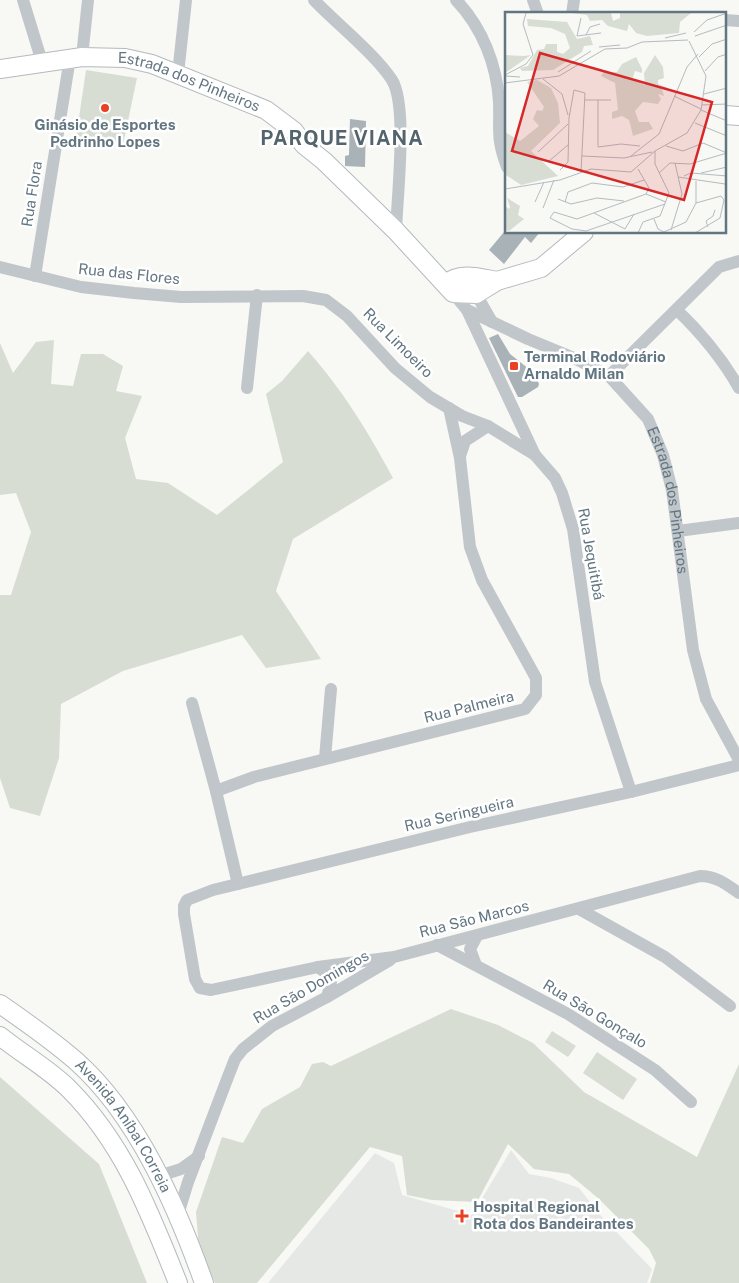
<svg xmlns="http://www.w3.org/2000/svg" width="739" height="1283" viewBox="0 0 739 1283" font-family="'Public Sans',sans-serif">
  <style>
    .built { fill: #e6e8e6 }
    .green { fill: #d8ddd4 }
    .building { fill: #a8b2b7 }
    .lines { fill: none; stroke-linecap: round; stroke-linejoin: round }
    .secondary-casing { stroke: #b3babe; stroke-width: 20 }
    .street { stroke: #c1c6ca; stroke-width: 12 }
    .secondary { stroke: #fff; stroke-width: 18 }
    .poi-dot { fill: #ea4123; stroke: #fff; stroke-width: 2 }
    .labels { text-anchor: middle; stroke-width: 5; stroke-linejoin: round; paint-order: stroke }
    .street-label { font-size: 15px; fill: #627681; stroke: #fff }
    .poi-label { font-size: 15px; font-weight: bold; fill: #627681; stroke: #fff; text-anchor: start }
    .district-label { font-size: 20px; font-weight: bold; letter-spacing: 1px; fill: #54646c; stroke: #fff }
    .inset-road { fill: none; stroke: #b3bcc0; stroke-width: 1 }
    .view { fill: #d62828; fill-opacity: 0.15; stroke: #d62828; stroke-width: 2.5 }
    .inset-edge { fill: none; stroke: #627681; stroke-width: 2.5 }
  </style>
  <rect width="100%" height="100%" fill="#f8f8f5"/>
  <polygon class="built" points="511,1150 529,1174 551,1178 579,1188 602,1217 652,1269 647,1283 268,1283 375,1153 394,1163 402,1195 472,1215"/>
  <g class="green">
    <polygon points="86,70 137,78 123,145 76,138"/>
    <path d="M 54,340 L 51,384 L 73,386 L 81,354 L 103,354 L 123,366 L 116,391 L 142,396 L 125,438 L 136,479 L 168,483 L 217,515 L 283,462 L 266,394 L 282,381 L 308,351 C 344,392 367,430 393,478 L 293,539 L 276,591 L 321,659 L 266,668 L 242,635 L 123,671 L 61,704 L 59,758 L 40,816 L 10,808 L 0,778 L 0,595 L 11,595 L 31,532 L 16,493 L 0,495 L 0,343 L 13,373 L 36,342 Z"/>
    <polygon points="451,1009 498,1025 533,1043 584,1092 697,1157 739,1064 739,1283 650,1283 656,1263 649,1249 599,1199 569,1174 534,1169 508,1144 477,1202 432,1200 407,1195 402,1156 370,1147 257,1283 215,1283 199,1250 196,1212 222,1137 243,1143 262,1109 300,1087 312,1064 323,1062 331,1066"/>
    <polygon points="552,1031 576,1046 568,1057 545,1042"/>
    <polygon points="597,1052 637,1079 623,1100 583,1073"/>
    <polygon points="0,1077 99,1164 147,1283 0,1283"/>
  </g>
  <g class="building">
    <polygon points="350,119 366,121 365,167 345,166 345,156 349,155"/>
    <polygon points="504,232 540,232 531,243 525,237 504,264 489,250"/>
    <polygon points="498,334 510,354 534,373 539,384 538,387 522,397 518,397 489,338"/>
  </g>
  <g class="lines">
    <defs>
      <g id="secondary">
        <path id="s2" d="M 0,69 L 82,57 L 125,58 L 152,64 L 266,110 L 294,131 L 304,145 L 324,161 L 396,231 L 453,293 L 476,294 L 497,281 L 541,268 L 584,232"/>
        <polyline points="725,115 739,116"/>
        <path d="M 446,284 C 459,271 481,278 497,281"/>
        <path id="s3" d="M 0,1004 C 26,1022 52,1040 76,1061 C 137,1115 177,1207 204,1283"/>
        <path d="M 0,1036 C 22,1054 49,1069 69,1089 C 124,1144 150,1213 178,1283"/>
      </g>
    </defs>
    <use href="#secondary" class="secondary-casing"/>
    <g class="street">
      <polyline points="23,0 42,62"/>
      <path d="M 314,0 C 336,23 375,54 392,80 C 408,106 397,197 396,231"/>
      <path d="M 456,0 C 482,27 497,65 499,102 C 500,131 496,138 507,167"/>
      <polyline points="533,0 538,14"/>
      <polyline points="572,14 574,0"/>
      <polyline points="725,20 739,21"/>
      <polyline points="82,57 88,0"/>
      <polyline points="178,74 186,0"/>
      <polyline points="0,267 81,287 134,293 181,297 303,296 326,300 347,316 395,368 430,397 462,416 488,426 535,455"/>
      <polyline points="35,276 70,58"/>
      <path id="s1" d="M 453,293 L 467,310 L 528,339 L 574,358 L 609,376 L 648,419 L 663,455 L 672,490 L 693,650 L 706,699 L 739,760"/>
      <polyline points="476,294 492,322"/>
      <polyline points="467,310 535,455 555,478 562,493 573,529 595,682 631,792"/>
      <path d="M 677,310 C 702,334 722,358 739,388"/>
      <polyline points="609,376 719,267 739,261"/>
      <polyline points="247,388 257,295"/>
      <polyline points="460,456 465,441 488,426"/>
      <polyline points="678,531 739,523"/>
      <polyline points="192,703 216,791 238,884"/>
      <polyline points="325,758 331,689"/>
      <path d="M 739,765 L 631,792 L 470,827 L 213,890 L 187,900 L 184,906 L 184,914 L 195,979 L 200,988 L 211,990 L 318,967 L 394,957 L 700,876 C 716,876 726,884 739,893"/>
      <polyline points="216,791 254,777 525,709 536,695 536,678 482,580 470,547 460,458 449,408"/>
      <polyline points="579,909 665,957 730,1006"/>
      <polyline points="437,945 568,1014 655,1070 691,1102"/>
      <polyline points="476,965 470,949 477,936"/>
      <polyline points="318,967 325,972 331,983 327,997"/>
      <polyline points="159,1176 181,1169 199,1156"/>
      <polyline points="177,1218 188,1182 226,1082 235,1059 243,1049 272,1026 327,997 390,960"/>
    </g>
    <use href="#secondary" class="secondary"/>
  </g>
  <g class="poi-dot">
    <circle cx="105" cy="108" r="5"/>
    <rect x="509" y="361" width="10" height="10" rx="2.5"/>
    <path d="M459.5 1208.5h5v5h5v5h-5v5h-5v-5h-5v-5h5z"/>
  </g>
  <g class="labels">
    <g class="street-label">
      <text dy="5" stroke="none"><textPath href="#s2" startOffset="194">Estrada dos Pinheiros</textPath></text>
      <text transform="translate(32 194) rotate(-81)" y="5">Rua Flora</text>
      <text transform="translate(129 274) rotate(6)" y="5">Rua das Flores</text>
      <text transform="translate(398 343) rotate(45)" y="5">Rua Limoeiro</text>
      <text dy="5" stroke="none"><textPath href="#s1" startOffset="321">Estrada dos Pinheiros</textPath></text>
      <text transform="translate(591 554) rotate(80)" y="5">Rua Jequitibá</text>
      <text transform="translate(469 707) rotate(-14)" y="5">Rua Palmeira</text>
      <text transform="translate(459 814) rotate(-13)" y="5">Rua Seringueira</text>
      <text transform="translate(474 919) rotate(-14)" y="5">Rua São Marcos</text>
      <text transform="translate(311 987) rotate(-30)" y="5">Rua São Domingos</text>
      <text transform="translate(595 1014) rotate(31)" y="5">Rua São Gonçalo</text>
      <text dy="5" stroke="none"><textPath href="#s3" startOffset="176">Avenida Aníbal Correia</textPath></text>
    </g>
    <g class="poi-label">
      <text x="105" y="130" text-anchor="middle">Ginásio de Esportes<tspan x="105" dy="17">Pedrinho Lopes</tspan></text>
      <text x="524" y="362">Terminal Rodoviário<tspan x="524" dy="17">Arnaldo Milan</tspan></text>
      <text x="473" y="1212">Hospital Regional<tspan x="473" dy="17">Rota dos Bandeirantes</tspan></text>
    </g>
    <g class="district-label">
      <text x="342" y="145">PARQUE VIANA</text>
    </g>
  </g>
  <g transform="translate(505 12)">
    <rect width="221" height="221" fill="#f8f8f5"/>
    <path d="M 67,1 L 106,1 L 108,9 L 115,6 L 115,1 L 186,1 L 175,10 L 174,21 L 142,24 L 131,21 L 124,12 L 122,19 L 103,14 L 97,8 L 85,9 L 82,3 ZM 22,7 L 62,10 L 72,27 L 85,24 L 88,33 L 79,34 L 77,40 L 48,58 L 17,59 L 15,56 L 23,54 L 32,38 L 39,37 L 41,32 L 52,32 L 52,40 L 58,42 L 65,36 L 60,22 L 46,16 L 23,14 ZM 0,43 L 19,44 L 26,43 L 0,61 ZM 150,43 L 158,55 L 159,66 L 153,68 L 153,72 L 163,76 L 157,77 L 159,84 L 153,82 L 156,87 L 153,92 L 138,90 L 130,99 L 134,110 L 144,110 L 148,117 L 128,124 L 124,108 L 117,104 L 107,107 L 107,100 L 113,98 L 110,71 L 96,64 L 99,60 L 112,60 L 117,52 L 131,45 L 137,57 L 137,61 L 130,59 L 127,68 L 140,73 L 139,61 ZM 32,68 L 46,76 L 53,91 L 55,111 L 26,139 L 53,164 L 16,173 L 1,163 L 0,120 L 15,129 L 34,114 L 28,107 L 32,98 L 37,99 L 39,95 L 22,70 ZM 2,186 L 15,194 L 13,203 L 19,207 L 4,219 L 0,218 L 0,194 L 4,197 L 5,195 Z" fill="#d8ddd4"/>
    <path class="inset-road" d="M 76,6 L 72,24 L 96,21M 189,20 L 202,8 L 222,1M 81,23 L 85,15 L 95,12M 190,24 L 222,13M 160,26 L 181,21M 94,35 L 115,33M 194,45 L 207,32 L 222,27M 200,59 L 213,45 L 222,42M 53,60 L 86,39M 0,63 L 21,52 L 28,43 L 18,12 L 21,1M 0,64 L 15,65M 38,67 L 57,82 L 63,103M 0,71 L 54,64 L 100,37 L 122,36 L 137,30 L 183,28M 199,82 L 222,76M 169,84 L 196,97M 80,88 L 106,88M 93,88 L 93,135 L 116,132 L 135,134M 197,93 L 222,92M 196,98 L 222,109M 190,111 L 222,124M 161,134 L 178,139 L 198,131 L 222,141M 33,140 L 63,112M 77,144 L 119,146 L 147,140M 126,144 L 154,122 L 182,55 L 193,42M 44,149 L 63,133M 133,157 L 144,176 L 141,182M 55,158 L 63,150 L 64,106 L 69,78 L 80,81 L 76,160M 154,161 L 165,151 L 185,152 L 222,141M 196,161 L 222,155M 179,164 L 186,161 L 222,164M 173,165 L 220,172M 0,177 L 55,168 L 86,157 L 126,160 L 150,139M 141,182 L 72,207 L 49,200 L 45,206 L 67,217 L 81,219 L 160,192M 141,182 L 161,190M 53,187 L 66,192 L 92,186 L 119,189M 30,190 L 39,170M 60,190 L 63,180 L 87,171 L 118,175 L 139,168M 38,196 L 49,168M 89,201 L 120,217 L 129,202M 149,207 L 153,217 L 159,220 L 181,210 L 191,191 L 191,169M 203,215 L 201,209 L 208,204 L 210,198M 166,218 L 177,182 L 170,151M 133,221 L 138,210 L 155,204 L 164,181 L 150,152 L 150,139 L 182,121 L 196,98 L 201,64 L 184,29M 190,221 L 215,206 L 219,188 L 216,184 L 191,191"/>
    <path class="view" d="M 35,41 L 207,90 L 179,188 L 7,139 Z"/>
    <rect width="221" height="221" class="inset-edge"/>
  </g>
</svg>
